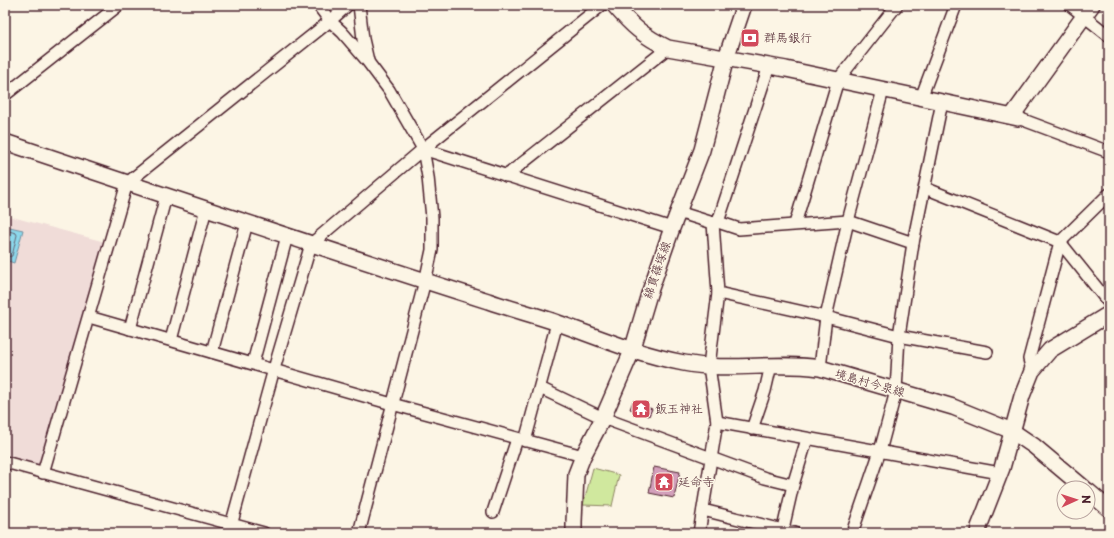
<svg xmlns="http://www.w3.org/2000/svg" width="1114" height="538" viewBox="0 0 1114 538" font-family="'Playpen Sans','Klee One',sans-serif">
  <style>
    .built { fill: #f0dcd8 }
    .green { fill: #d0e89e; stroke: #8d8464 }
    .water { fill: #8cd8eb; stroke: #728e9e }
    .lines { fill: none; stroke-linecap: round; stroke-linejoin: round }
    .shore { stroke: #646978; stroke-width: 1 }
    .building { fill: #d3a0bb; stroke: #4a1f2b }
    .street-casing { stroke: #4a1f2b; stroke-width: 14 }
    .secondary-casing { stroke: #4a1f2b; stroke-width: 18 }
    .street { stroke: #fcf5e5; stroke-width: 11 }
    .secondary { stroke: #fcf5e5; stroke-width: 15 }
    .labels { text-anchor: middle; stroke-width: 3; stroke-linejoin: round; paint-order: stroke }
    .poi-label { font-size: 12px; fill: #4a1f2b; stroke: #fcf5e5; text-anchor: start }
    .street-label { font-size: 12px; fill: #4a1f2b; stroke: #fcf5e5 }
  </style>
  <rect width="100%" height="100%" fill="#fcf5e5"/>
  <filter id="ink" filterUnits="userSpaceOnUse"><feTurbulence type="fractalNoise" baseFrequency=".025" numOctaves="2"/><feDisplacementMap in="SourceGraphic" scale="8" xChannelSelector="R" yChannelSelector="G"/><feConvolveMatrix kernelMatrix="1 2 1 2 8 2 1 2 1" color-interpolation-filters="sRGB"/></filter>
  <g filter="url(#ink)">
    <polygon class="built" points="5,215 105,242 40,465 5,456"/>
    <polygon class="green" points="593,468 619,475 612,506 583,505"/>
    <polygon class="water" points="5,226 23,230 14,263 5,260"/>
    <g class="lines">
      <polyline class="shore" points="5,230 16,233 17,235 12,256 5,257"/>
    </g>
    <g class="building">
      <polygon points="633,401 652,409 649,416 630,409"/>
      <polygon points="654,467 680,472 674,498 649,493"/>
    </g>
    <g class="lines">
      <defs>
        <g id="street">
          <polyline points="318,5 330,21 342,32 368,62 389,90 423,149 428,177 432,218 432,250 427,273 359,533"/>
          <polyline points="359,5 363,39 368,61"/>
          <polyline points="1070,5 1109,36"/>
          <polyline points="5,95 119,5"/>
          <polyline points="921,98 956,5"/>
          <polyline points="1018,118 1109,152"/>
          <polyline points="423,149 672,228"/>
          <polyline points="506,176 668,48"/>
          <polyline points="925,188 1060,242 1109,303"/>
          <polyline points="678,212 713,223 718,222 739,229 848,221 913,243"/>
          <polyline points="718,222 768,69"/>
          <polyline points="795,224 838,80 897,5"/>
          <polyline points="718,293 826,317 899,336 987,352"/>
          <polyline points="89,317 392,404 583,456"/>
          <polyline points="130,329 166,196"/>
          <polyline points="171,340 206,209"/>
          <polyline points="212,352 247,223"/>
          <polyline points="253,363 287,236"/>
          <polyline points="820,368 826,317 848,221 883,90"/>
          <polyline points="1032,371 1029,359 1060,242 1109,194"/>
          <polyline points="540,388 603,418 765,478 793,485"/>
          <polyline points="717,422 1000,473"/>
          <polyline points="752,429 765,391 771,365"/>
          <polyline points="525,441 557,323"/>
          <polyline points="5,462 264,533"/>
          <polyline points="43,473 127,183 330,21 348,5"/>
          <polyline points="703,510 795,533"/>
          <polyline points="493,512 517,439"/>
          <polyline points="229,533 274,369 311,244 423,149 602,5"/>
          <polyline points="699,533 717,422 709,366 718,293 713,223"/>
          <polyline points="782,533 793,485 807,439"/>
          <polyline points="852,533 880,451 896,391 899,336 913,243 942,102"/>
        </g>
        <g id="secondary">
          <path d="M 614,5 C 632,26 643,36 668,48 L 786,69 L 1018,118"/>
          <polyline points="1012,116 1092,5"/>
          <path d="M 5,142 C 166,196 327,250 488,301 C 511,309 535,315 558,323 C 600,338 640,355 684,363 C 729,372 775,361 820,368 L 953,407 L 1012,431 L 1034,446 L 1084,488"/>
          <polyline points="1088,491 1109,509"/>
          <polyline points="574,533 574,522 576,474 583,456 603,418 632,351 649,294 672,228 702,150 726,58 744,5"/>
          <polyline points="978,533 979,527 1002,468 1022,396 1032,371 1050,350 1109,314"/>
        </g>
      </defs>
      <use href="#street" class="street-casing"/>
      <use href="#secondary" class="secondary-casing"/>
      <use href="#street" class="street"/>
      <use href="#secondary" class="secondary"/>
    </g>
  </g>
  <defs>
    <symbol id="bank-square" viewBox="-11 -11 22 22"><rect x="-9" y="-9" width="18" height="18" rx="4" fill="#d1495b" stroke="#fcf5e5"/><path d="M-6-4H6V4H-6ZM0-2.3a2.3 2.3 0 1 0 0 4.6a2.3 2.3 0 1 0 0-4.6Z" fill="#fff"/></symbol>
    <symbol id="temple-square" viewBox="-11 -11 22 22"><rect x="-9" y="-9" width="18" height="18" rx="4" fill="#d1495b" stroke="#fcf5e5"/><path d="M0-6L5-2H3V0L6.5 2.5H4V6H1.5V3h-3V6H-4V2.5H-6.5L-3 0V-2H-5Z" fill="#fff"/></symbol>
  </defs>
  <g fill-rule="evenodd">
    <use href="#bank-square" x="739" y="27" width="22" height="22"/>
    <use href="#temple-square" x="630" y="398" width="22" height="22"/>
    <use href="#temple-square" x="653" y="471" width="22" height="22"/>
  </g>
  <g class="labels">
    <g class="poi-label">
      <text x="764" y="42">群馬銀行</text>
      <text x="655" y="413">飯玉神社</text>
      <text x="678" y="486">延命寺</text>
    </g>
    <g class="street-label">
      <text transform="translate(657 270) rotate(-71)" y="4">綿貫篠塚線</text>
      <text transform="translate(870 383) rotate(16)" y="4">境島村今泉線</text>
    </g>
  </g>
  <rect width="1114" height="538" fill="none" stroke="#fcf5e5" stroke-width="20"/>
  <rect x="10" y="10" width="1094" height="518" fill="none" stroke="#4a1f2b" stroke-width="1.5" filter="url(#ink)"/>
  <g transform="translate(1076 500) rotate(87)"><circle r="19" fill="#fcf5e5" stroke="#b59f9b"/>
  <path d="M0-3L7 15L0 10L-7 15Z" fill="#d1495b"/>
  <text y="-6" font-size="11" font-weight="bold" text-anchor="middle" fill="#4a1f2b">N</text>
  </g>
</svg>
